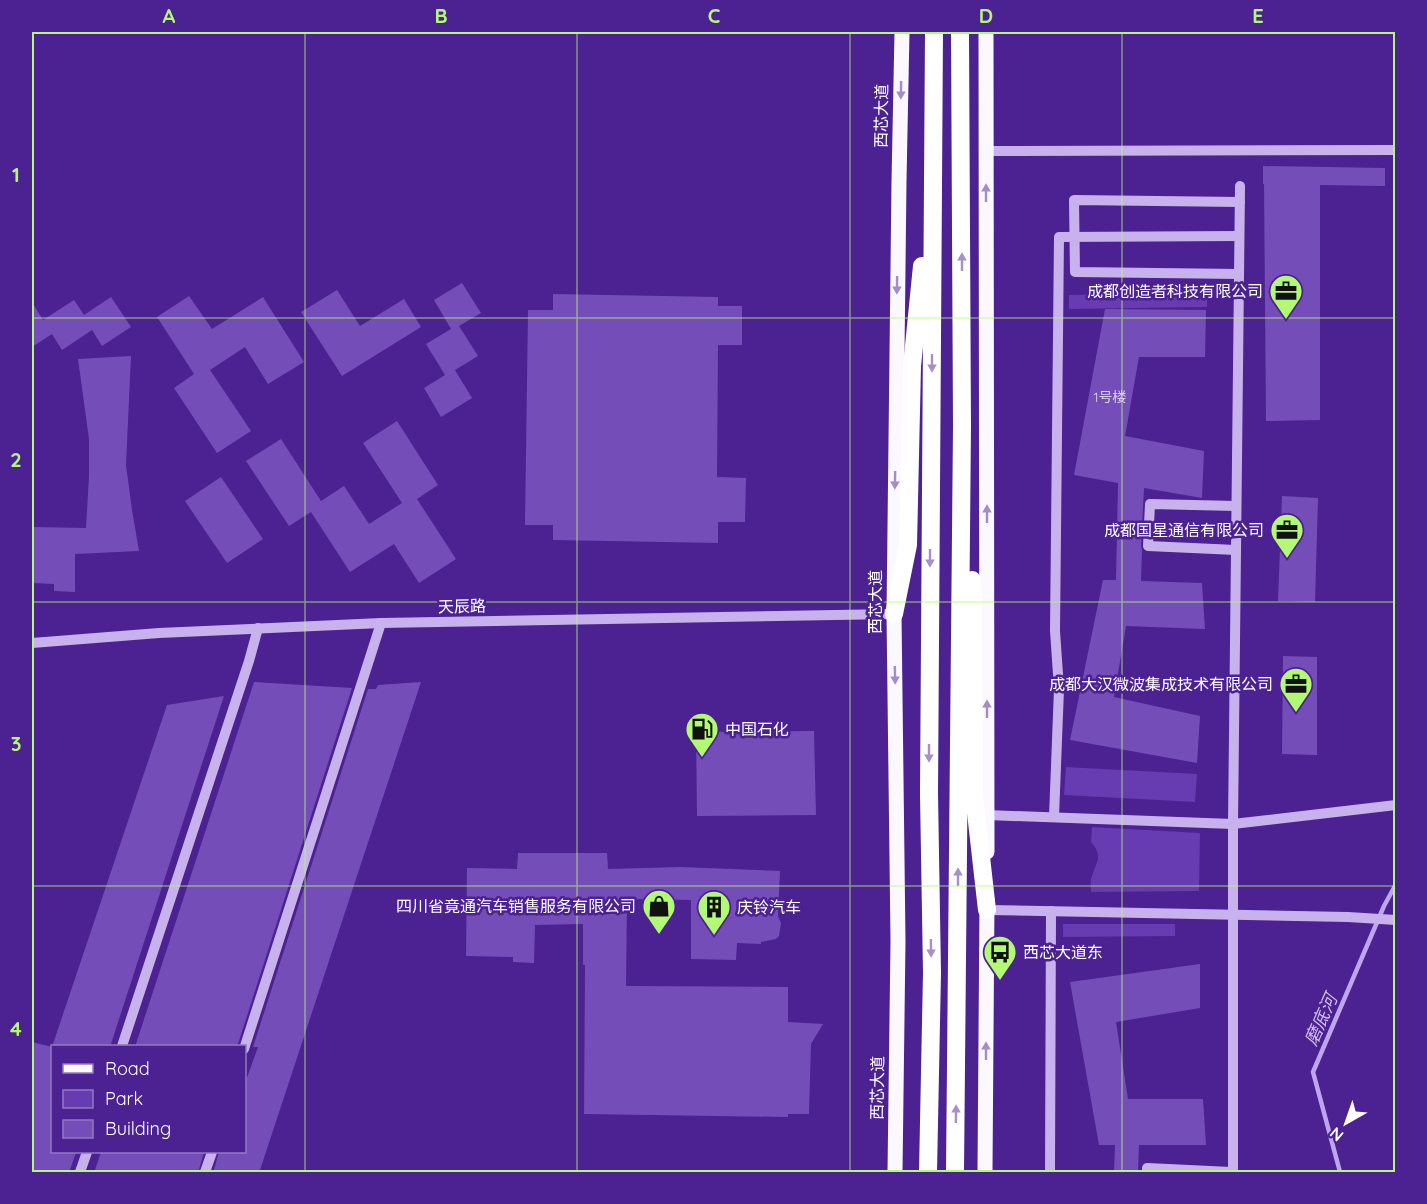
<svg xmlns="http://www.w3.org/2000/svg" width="1427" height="1204" viewBox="0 0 1427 1204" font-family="Quicksand,'Noto Sans SC',sans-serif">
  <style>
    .green { fill: #673bb1 }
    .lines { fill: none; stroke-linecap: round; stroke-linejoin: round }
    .stream { stroke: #bfa5ee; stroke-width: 4.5 }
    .building { fill: #754db9 }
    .minor { stroke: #c7b2ed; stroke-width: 10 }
    .major { stroke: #fbf8ff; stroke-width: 15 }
    .highway { stroke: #fff; stroke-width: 18 }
    .oneway { fill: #a48cc8 }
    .oneway2 { fill: #a690c8 }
    .grid { fill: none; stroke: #b2fa73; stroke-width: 1.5; stroke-opacity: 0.55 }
    .labels { text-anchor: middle; stroke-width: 5; stroke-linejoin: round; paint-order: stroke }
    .number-label { font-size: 14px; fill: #dcd2ee }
    .street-label { font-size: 16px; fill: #fff; stroke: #4c2191 }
    .poi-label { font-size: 16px; fill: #fff; stroke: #4c2191; text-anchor: end }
    .water-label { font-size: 18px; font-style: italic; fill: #d1bef4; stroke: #4c2191 }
    .neatline { fill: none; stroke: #b2fa73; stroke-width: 2 }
    .grid-label { font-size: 20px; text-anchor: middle; font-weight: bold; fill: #b2fa73 }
  </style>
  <rect width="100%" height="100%" fill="#4c2191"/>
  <g class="green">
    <polygon points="1207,293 1207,307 1069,309 1069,295"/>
    <polygon points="1066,767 1197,774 1195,802 1064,795"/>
    <path d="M 1092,827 L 1200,833 L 1199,891 L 1091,892 C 1091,887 1090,880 1092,876 C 1097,861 1103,856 1091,842 Z"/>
    <polygon points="1175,924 1175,936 1063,937 1063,924"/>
  </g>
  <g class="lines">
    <polyline class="stream" points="1340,1172 1313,1072 1384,906 1396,884"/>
  </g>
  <g class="building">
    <polygon points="1263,166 1385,168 1385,186 1320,185 1320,420 1266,421 1264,184 1263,184"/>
    <polygon points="462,283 481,313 459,326 478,356 455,370 472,398 441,417 424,388 445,375 426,344 451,329 434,300"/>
    <polygon points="337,290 360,326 404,299 421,327 342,376 301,312"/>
    <polygon points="553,294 718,297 718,306 742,306 742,345 718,345 717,477 746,478 745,522 718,522 718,543 553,540 553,525 525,525 528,310 553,310"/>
    <polygon points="189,296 212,329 263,297 304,362 268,384 245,347 210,370 251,431 217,453 174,388 194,374 157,317"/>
    <polygon points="111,297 131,327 102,346 92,330 62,350 52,334 32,347 32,302 43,320 74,300 84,315"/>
    <polygon points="1105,309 1206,310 1205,357 1139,357 1125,436 1204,451 1202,498 1144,488 1141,546 1142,550 1141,581 1202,583 1205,629 1126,626 1114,697 1200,716 1197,763 1070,740 1103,580 1116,580 1118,483 1074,475"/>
    <polygon points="131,356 126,465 132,510 139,551 75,554 75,592 54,591 54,584 32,583 32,527 86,528 89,476 89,439 78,359"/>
    <polygon points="397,421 438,485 417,499 456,559 419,583 394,544 350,572 311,512 289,526 246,461 281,439 321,501 344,486 369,524 402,503 363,443"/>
    <polygon points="221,477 263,539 227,563 185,501"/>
    <polygon points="1282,496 1318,498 1315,602 1278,601"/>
    <polygon points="1283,656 1317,657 1317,755 1282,754"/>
    <polygon points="254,682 352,688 237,1047 135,1047"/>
    <polygon points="421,682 259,1173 213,1173 219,1152 244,1152 244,1086 258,1047 253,1047 368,689 376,689 378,685"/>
    <polygon points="224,696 110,1047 52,1047 167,705"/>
    <polygon points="814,731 816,815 697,816 696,732"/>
    <polygon points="518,853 607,853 608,869 680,867 780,871 778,916 781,923 779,936 776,939 761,942 761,944 737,943 736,960 691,959 691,900 627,899 626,986 788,987 788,1022 823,1024 811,1044 809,1114 788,1114 788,1117 584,1114 585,965 583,965 583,924 535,925 534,963 513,962 513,957 466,956 467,868 517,869"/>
    <polygon points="1200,964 1200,1008 1116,1022 1128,1099 1203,1099 1206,1145 1139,1145 1138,1173 1114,1173 1115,1145 1099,1145 1070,982"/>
    <polygon points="32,1042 52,1047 52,1152 76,1152 69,1173 32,1173"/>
    <polygon points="101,1152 204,1152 198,1173 94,1173"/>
  </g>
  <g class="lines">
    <g class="minor">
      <polyline points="986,151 1396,150"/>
      <polyline points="1239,274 1075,272 1074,200 1240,202"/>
      <polyline points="1236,550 1148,546 1150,504 1236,506"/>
      <polyline points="32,643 159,633 381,623 894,614"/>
      <polyline points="987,815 1233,824 1396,805"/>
      <polyline points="1054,817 1059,689 1055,631 1059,237 1239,236"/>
      <polyline points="987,910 1348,917 1396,920"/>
      <polyline points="122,1046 249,661 258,628"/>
      <polyline points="244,1049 381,623"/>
      <polyline points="80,1172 87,1152"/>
      <polyline points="205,1172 212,1152"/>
      <polyline points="1050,1172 1051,911"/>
      <polyline points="1147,1172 1147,1168 1231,1172"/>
      <polyline points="1233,1172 1233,824 1240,186"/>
    </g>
    <g class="major">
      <polyline points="986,32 987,852"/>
      <polyline points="895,1172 898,941 894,614 899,181 902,32"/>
      <polyline points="985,1172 987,900"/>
    </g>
    <g class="highway">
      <polyline points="972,580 973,602 974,795 987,910"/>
      <polyline points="894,614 908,545 912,366 922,266"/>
      <polyline points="928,1172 932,973 929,794 934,32"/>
      <polyline points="955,1172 962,426 960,32"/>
    </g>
  </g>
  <defs><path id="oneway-solid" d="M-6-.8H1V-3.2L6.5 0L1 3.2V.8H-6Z" transform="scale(1.5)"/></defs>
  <g class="oneway">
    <use href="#oneway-solid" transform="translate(901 90) rotate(91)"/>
    <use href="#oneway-solid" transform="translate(986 193) rotate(-90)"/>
    <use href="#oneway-solid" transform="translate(897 285) rotate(91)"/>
    <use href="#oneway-solid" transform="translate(895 480) rotate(91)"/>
    <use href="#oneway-solid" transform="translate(987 514) rotate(-90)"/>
    <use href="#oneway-solid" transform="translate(895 675) rotate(89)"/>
    <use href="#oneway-solid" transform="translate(987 709) rotate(-90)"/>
    <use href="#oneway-solid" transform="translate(986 1051) rotate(-90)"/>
  </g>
  <g class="oneway2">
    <use href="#oneway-solid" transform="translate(962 262) rotate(-90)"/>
    <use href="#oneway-solid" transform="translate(932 363) rotate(90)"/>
    <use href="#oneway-solid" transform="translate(930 558) rotate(90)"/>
    <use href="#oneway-solid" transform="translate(929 753) rotate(90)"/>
    <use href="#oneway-solid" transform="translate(958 877) rotate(-90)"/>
    <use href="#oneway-solid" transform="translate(931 948) rotate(89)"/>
    <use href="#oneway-solid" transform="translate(956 1114) rotate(-89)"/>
  </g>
  <path class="grid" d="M 305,32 L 305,1172M 577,32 L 577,1172M 850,32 L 850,1172M 1122,32 L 1122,1172M 32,318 L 1396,318M 32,602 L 1396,602M 32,886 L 1396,886"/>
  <defs>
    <symbol id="office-pin" viewBox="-11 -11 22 30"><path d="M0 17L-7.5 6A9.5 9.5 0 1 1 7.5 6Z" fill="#b2fa73" stroke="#4c2191"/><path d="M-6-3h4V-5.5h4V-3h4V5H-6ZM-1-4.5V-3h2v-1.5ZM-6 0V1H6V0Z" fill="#111"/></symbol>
    <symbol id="fuel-pin" viewBox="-11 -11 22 30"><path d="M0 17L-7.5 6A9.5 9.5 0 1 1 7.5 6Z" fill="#b2fa73" stroke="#4c2191"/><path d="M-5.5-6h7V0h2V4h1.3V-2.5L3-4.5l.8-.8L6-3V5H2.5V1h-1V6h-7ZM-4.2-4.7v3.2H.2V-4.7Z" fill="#111"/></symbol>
    <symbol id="shop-pin" viewBox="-11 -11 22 30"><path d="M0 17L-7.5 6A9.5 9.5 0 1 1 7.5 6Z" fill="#b2fa73" stroke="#4c2191"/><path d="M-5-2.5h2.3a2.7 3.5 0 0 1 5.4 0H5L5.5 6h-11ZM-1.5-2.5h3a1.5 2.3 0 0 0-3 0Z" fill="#111"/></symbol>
    <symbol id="building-pin" viewBox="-11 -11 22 30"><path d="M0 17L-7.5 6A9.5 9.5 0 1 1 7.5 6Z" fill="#b2fa73" stroke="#4c2191"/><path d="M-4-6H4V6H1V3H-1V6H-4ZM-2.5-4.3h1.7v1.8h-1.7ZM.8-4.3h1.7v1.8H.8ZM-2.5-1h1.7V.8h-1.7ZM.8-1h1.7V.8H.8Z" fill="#111"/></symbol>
    <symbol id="bus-pin" viewBox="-11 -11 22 30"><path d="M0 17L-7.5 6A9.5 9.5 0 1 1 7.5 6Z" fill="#b2fa73" stroke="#4c2191"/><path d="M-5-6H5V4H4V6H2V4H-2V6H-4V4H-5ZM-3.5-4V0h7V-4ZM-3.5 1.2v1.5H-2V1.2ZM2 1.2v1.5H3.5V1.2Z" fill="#111"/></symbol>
  </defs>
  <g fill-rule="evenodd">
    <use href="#office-pin" x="1267" y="272" width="38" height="52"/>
    <use href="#office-pin" x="1268" y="511" width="38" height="52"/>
    <use href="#office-pin" x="1277" y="665" width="38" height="52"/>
    <use href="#fuel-pin" x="683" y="710" width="38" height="52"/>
    <use href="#shop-pin" x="640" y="887" width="38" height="52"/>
    <use href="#building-pin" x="695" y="888" width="38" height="52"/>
    <use href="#bus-pin" x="981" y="933" width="38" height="52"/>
  </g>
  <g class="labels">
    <g class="number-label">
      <text x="1110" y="402">1号楼</text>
    </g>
    <g class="street-label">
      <text transform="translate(881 116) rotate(-89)" y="6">西芯大道</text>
      <text transform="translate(875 602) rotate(-90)" y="6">西芯大道</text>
      <text transform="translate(462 606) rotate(-1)" y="6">天辰路</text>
      <text transform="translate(877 1088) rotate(-89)" y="6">西芯大道</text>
    </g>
    <g class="poi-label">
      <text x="1263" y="297">成都创造者科技有限公司</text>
      <text x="1264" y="536">成都国星通信有限公司</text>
      <text x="1273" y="690">成都大汉微波集成技术有限公司</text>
      <text x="725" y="735" text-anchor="start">中国石化</text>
      <text x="636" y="912">四川省竟通汽车销售服务有限公司</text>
      <text x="737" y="913" text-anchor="start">庆铃汽车</text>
      <text x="1023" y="958" text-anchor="start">西芯大道东</text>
    </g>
    <g class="water-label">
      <text transform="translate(1321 1020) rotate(-66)" y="6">磨底河</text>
    </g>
  </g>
  <rect width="1427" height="1204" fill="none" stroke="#4c2191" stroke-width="66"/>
  <rect x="51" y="1045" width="195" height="108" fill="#4c2191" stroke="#947abd" stroke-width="1.5"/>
  <rect x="63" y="1064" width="30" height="9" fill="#fbf8ff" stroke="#947abd" stroke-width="1.5"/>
  <text x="105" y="1075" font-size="18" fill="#ffffff">Road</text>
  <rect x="63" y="1090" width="30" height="18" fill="#673bb1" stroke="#947abd" stroke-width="1.5"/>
  <text x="105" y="1105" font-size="18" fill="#ffffff">Park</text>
  <rect x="63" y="1120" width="30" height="18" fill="#754db9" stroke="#947abd" stroke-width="1.5"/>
  <text x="105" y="1135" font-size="18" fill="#ffffff">Building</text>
  <g transform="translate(1346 1123) rotate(220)" stroke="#4c2191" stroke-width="4.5" paint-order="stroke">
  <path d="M0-4.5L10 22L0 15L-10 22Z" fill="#ffffff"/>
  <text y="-9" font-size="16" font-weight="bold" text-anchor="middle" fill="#ffffff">N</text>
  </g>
  <rect x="33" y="33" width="1361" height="1138" class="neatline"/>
  <g class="grid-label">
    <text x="169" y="23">A</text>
    <text x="441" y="23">B</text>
    <text x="714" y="23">C</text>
    <text x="986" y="23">D</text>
    <text x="1258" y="23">E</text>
    <text x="16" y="182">1</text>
    <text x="16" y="467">2</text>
    <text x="16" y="751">3</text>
    <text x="16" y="1036">4</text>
  </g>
</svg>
